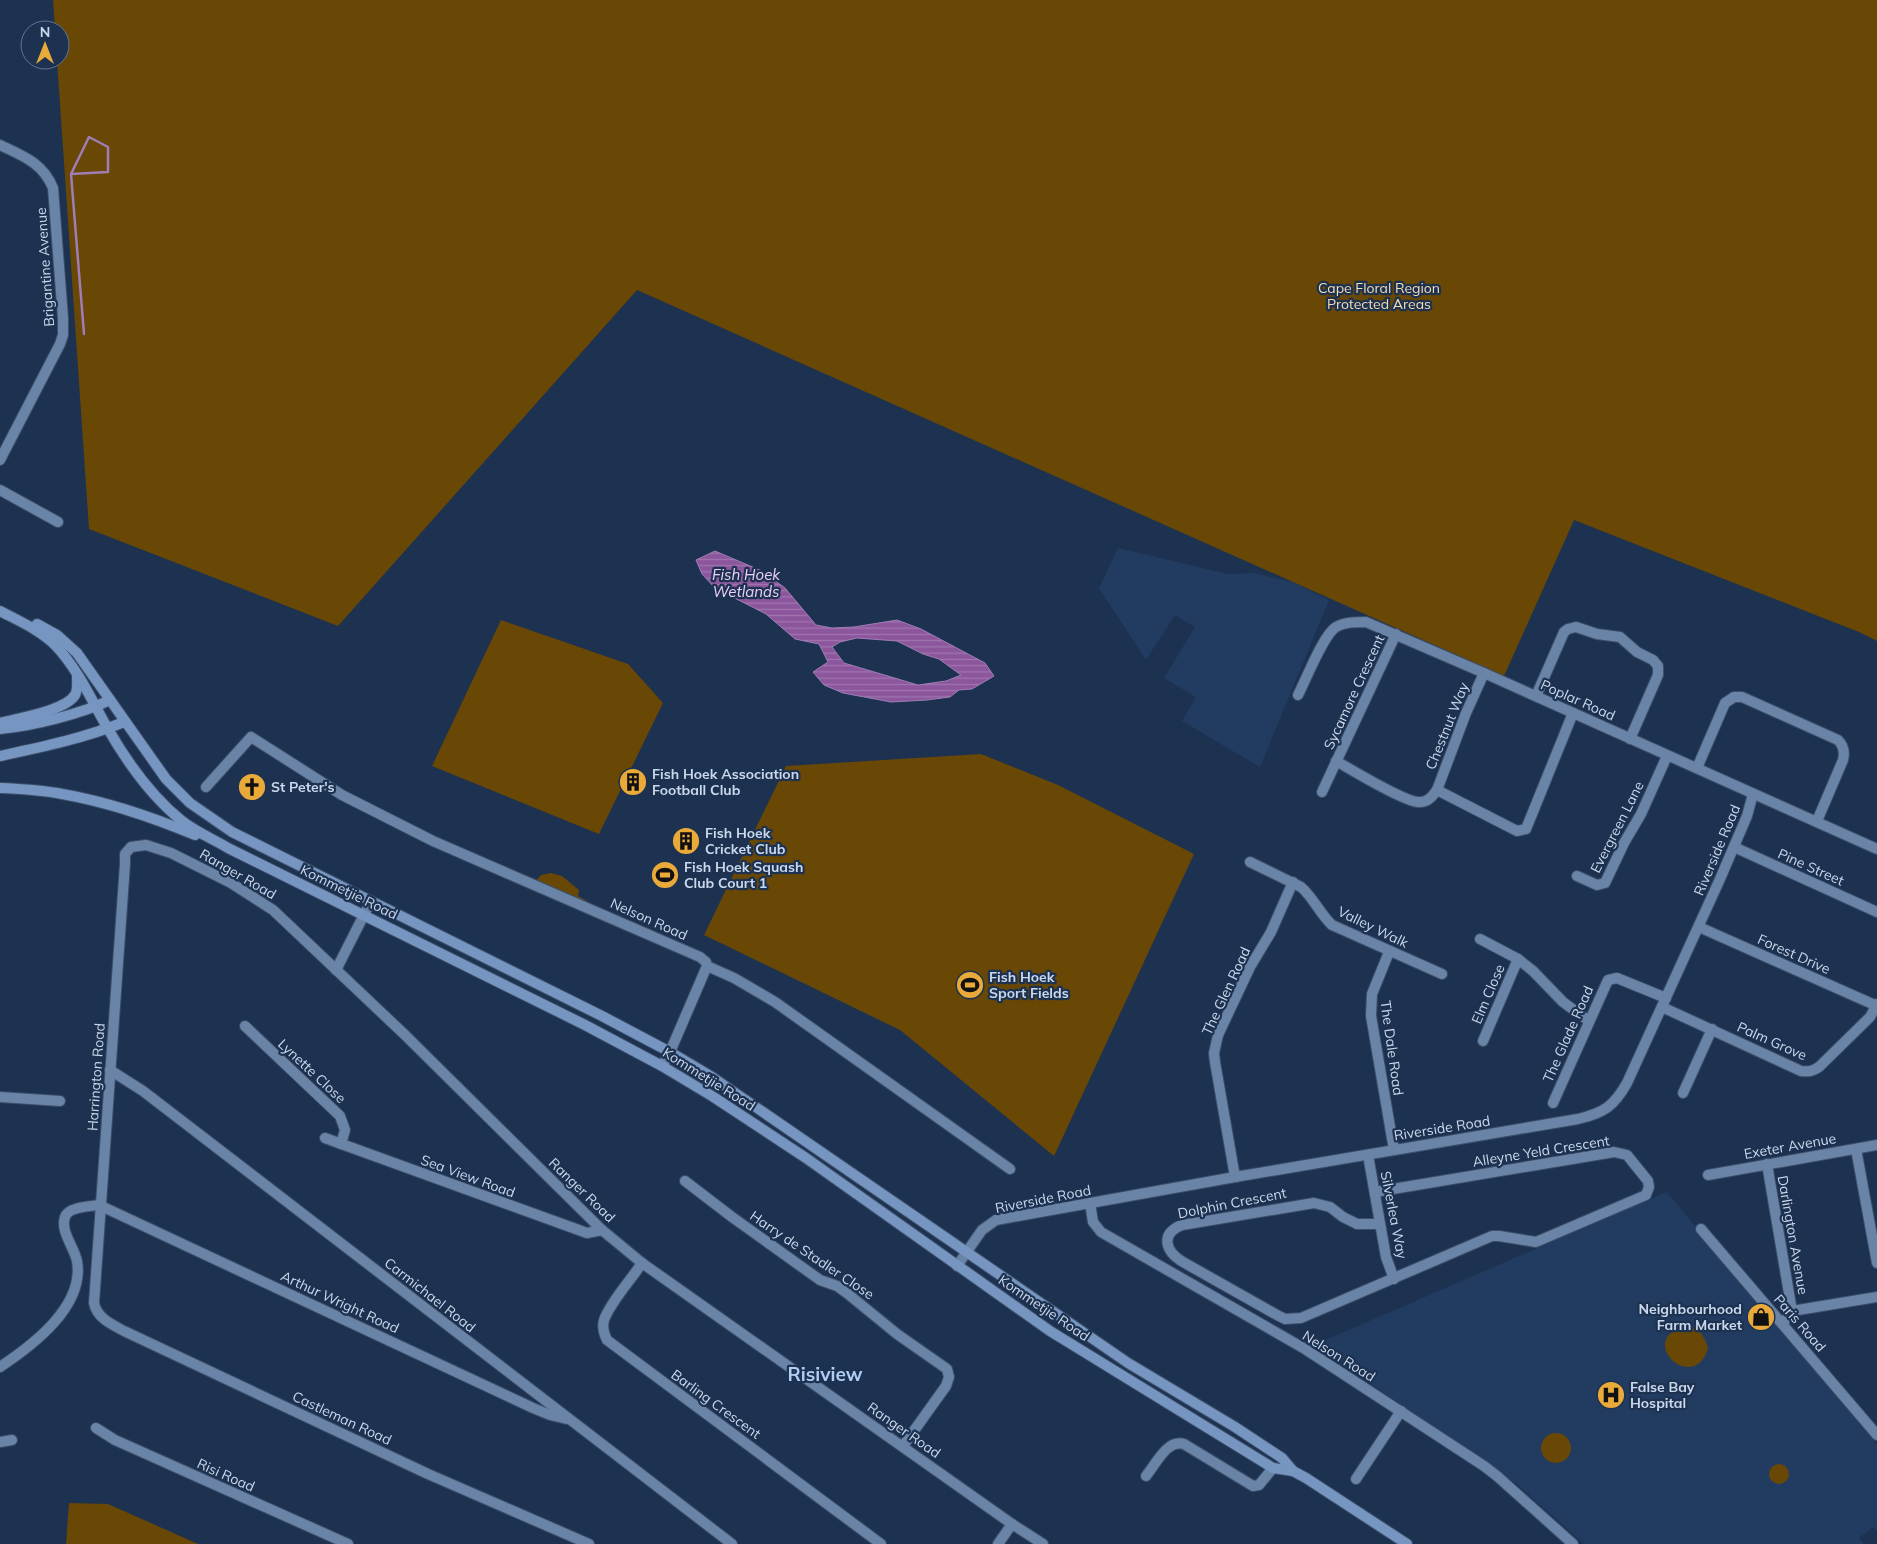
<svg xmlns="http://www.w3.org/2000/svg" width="1877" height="1544" viewBox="0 0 1877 1544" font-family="Mulish,sans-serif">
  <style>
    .built { fill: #223c61 }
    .green { fill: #694704 }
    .water { fill: url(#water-rules); stroke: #9f7db5; fill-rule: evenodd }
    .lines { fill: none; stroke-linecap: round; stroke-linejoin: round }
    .stream { stroke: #9f7db5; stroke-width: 2.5 }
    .street-casing { stroke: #3c4e69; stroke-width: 12 }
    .secondary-casing { stroke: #3c4e69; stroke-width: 12 }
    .street { stroke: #6a84a7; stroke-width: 10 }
    .secondary { stroke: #7695c0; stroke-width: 10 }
    .labels { text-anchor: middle; stroke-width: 4.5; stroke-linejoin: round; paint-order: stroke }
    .street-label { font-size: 14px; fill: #cad8ec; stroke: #1d3251 }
    .park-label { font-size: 14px; fill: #f7dcb4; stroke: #1d3251 }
    .poi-label { font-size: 14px; font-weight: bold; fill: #cad8ec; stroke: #1d3251; text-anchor: start }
    .water-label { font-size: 15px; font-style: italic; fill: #edd0f7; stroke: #1d3251 }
    .district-label { font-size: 19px; font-weight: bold; fill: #b1cdf3; stroke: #1d3251 }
  </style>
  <defs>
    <pattern id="water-rules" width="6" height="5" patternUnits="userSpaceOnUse" patternTransform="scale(1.25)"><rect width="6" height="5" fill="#8c569d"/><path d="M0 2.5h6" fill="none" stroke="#a075af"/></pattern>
  </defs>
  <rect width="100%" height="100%" fill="#1d3251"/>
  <g class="built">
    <polygon points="1118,548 1228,574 1254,573 1292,582 1329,600 1260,767 1182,721 1196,697 1164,678 1195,627 1175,615 1146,660 1099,588"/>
    <polygon points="1667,1192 1877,1445 1877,1531 1873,1527 1859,1538 1864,1544 1584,1544 1518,1485 1314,1345"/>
  </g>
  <g class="green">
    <polygon points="53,0 1877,0 1877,641 1859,632 1574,520 1504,676 637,290 338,626 89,529 57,60 60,60 60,30 55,30"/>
    <polygon points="501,620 628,664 663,703 599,834 432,766"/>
    <polygon points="981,754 1058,785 1194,854 1054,1156 900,1030 704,935 786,766"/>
    <polygon points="551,873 562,876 579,890 578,896 587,901 587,904 536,881 541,875"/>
    <path d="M 1686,1325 C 1698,1327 1706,1337 1708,1349 C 1695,1390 1647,1351 1672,1332 C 1677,1328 1680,1326 1686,1325 Z"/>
    <circle cx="1556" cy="1448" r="15"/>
    <circle cx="1779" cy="1474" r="10"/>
    <polygon points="69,1503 108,1504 198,1544 66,1544"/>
  </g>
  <path class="water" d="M 715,551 L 762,571 L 785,588 L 816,625 L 832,628 L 854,627 L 897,620 L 921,629 L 985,663 L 994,676 L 972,689 L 959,690 L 950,697 L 927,700 L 891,702 L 843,693 L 824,685 L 813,672 L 828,662 L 819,644 L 795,639 L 766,614 L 715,588 L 702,574 L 696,560 ZM 857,638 L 897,641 L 923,654 L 939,659 L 961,675 L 946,681 L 918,685 L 844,663 L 832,647 L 840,642 Z"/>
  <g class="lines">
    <polyline class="stream" points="71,174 108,172 108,147 89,137 71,174 84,334"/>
    <defs>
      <g id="street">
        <path d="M 0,145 C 23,156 43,163 53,188 L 63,318 L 63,335 L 60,344 L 0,460"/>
        <polyline points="0,490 58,522"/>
        <path d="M 1298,695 C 1306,680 1323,635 1336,627 C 1345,622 1355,622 1366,622 L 1484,673 L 1877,849"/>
        <polyline points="1536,696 1564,632 1568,629 1576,627 1597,634 1620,637 1637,652 1653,660 1658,666 1658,675 1630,739"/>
        <path d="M 1336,761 C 1352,770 1403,801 1418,802 C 1427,803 1432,797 1437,790 L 1466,713 L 1484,673"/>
        <path d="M 1697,768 L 1725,703 L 1734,697 L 1742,697 L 1838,740 C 1844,746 1845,752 1843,760 L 1817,821"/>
        <polyline points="206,787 251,737 342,795 433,841 700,957 706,962 707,966 734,978 775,1002 1010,1169"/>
        <polyline points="1437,790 1517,831 1526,829 1573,713"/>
        <polyline points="1322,792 1396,634"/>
        <polyline points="1734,847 1877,912"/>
        <path d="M 1250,862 L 1301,887 C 1313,897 1320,914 1332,925 L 1442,974"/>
        <polyline points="1577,876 1597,885 1605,883 1624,843 1641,814 1667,756"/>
        <polyline points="1699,927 1877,1006"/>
        <polyline points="1480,939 1518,959 1533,971 1563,1002 1589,1021"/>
        <polyline points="1389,952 1372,994 1371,1016 1394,1150"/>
        <polyline points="336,970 371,901"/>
        <path d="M 1662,1007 L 1801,1071 C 1809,1072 1813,1071 1819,1067 L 1870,1017 L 1877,1004"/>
        <polyline points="245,1026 340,1116 345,1130 341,1144"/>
        <polyline points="1483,1041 1518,959"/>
        <polyline points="662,1066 670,1052 707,966"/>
        <polyline points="110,1070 143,1091 732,1544"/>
        <polyline points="1683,1093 1712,1029"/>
        <polyline points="0,1097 60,1101"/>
        <polyline points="1553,1103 1608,980 1617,978 1666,998"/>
        <polyline points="325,1138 587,1233 602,1230"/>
        <polyline points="1856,1149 1877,1263"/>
        <polyline points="1368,1155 1386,1257 1394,1279"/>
        <polyline points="1767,1164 1792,1311"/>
        <polyline points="1708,1175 1877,1145"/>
        <polyline points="1235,1177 1215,1062 1214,1053 1218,1035 1250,967 1271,932 1293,882"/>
        <polyline points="685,1181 732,1217 820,1280 837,1286 848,1294 897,1334 947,1369 949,1377 946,1386 903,1446"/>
        <path d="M 1375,1192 L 1614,1152 L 1627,1155 L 1648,1181 L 1649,1187 L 1646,1195 L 1536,1242 L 1499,1236 L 1492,1236 L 1301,1318 L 1285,1319 L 1277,1315 L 1183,1262 C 1166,1252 1159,1234 1182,1225 L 1314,1203 L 1330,1207 L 1343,1217 L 1357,1224 L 1380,1224"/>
        <polyline points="1090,1203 1093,1222 1101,1232 1305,1349 1484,1466 1497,1476 1573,1544"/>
        <polyline points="1701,1229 1877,1435"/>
        <path d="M 642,1263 C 631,1280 611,1301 604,1320 C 602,1327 604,1334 607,1340 L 881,1544"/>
        <path d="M 957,1266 L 982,1230 L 996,1220 L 1235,1177 L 1578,1119 C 1604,1113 1614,1106 1627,1083 L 1720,879 L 1747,816 L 1753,794"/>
        <polyline points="1783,1323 1792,1311 1877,1297"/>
        <path d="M 0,1367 C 33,1345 85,1306 77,1261 C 74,1247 60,1231 65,1217 C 68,1207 91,1206 99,1205 L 533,1408 L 550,1415 L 567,1419"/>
        <polyline points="96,1428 115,1440 348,1544"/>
        <polyline points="0,1442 12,1440"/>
        <path d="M 1146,1476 C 1156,1464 1167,1439 1184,1444 L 1253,1486 L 1259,1485 L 1273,1468"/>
        <polyline points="1356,1479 1401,1411"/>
        <path d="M 589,1544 L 428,1474 L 124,1331 C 111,1324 97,1318 94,1303 L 125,864 L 125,854 L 131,847 L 146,845 L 171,853 L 231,883 L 273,910 L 404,1034 L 602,1230 L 642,1263 L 1012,1524 L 1043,1544"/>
        <polyline points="998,1544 1012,1524"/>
      </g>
      <g id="secondary">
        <path d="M 0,611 C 19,621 40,630 55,645 C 78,669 92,701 108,729 C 127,762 152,797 182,821 C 196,832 213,839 228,848 L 585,1025 L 662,1066 L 712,1096 L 806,1158 L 1050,1331 L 1273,1468 L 1293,1471 L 1306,1478 L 1407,1544"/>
        <polyline points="37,624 57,635 77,653 166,779 190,803 232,832 602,1016 670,1052 712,1077 1128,1363 1235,1427 1282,1458 1293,1471"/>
        <path d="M 0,723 C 18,718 65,711 75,695 C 78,690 77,682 77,675"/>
        <path d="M 0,729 C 32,726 81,714 110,700"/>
        <path d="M 0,756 C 42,747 85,738 124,722"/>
        <path d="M 0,788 C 20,789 42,790 62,794 C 108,802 152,817 195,835"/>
      </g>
    </defs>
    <use href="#street" class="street-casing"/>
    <use href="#secondary" class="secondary-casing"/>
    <use href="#street" class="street"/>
    <use href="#secondary" class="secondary"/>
  </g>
  <defs>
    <symbol id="building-disc" viewBox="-11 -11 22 22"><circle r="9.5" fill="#eaaa39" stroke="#1d3251"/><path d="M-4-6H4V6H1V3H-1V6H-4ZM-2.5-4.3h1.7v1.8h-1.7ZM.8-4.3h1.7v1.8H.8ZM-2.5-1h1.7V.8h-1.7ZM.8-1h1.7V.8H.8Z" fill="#111"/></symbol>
    <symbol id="church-disc" viewBox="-11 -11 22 22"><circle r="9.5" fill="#eaaa39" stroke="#1d3251"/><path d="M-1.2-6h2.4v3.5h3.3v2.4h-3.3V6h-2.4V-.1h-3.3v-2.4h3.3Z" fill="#111"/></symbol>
    <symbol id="stadium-disc" viewBox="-11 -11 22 22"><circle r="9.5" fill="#eaaa39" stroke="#1d3251"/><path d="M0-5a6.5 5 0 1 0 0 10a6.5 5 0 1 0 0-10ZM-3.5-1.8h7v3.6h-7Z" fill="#111"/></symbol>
    <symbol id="shop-disc" viewBox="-11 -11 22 22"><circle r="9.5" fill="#eaaa39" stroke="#1d3251"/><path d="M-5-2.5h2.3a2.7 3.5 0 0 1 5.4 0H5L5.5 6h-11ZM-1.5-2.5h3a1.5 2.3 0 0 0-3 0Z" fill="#111"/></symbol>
    <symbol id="hospital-disc" viewBox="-11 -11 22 22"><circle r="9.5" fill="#eaaa39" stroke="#1d3251"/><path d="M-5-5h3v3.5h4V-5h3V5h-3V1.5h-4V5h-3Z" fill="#111"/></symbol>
  </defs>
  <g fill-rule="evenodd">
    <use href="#building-disc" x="617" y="766" width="32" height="32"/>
    <use href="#church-disc" x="236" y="771" width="32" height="32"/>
    <use href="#building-disc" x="670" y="825" width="32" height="32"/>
    <use href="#stadium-disc" x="649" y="859" width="32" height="32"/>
    <use href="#stadium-disc" x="954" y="969" width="32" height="32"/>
    <use href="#shop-disc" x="1745" y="1301" width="32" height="32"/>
    <use href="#hospital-disc" x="1595" y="1379" width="32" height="32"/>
  </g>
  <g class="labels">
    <g class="street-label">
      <text transform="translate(45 267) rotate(-94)" y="5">Brigantine Avenue</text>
      <text transform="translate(1354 692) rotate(-65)" y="5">Sycamore Crescent</text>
      <text transform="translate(1578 700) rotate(24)" y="5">Poplar Road</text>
      <text transform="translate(1447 726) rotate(-68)" y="5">Chestnut Way</text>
      <text transform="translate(1617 827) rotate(-63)" y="5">Evergreen Lane</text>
      <text transform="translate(1717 850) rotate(-67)" y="5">Riverside Road</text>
      <text transform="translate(1811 867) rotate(24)" y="5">Pine Street</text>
      <text transform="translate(238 874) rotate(30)" y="5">Ranger Road</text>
      <text transform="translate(349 892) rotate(26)" y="5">Kommetjie Road</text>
      <text transform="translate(649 919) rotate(24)" y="5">Nelson Road</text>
      <text transform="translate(1373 927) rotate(26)" y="5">Valley Walk</text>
      <text transform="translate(1794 954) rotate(24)" y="5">Forest Drive</text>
      <text transform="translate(1226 991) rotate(-65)" y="5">The Glen Road</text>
      <text transform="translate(1488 994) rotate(-67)" y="5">Elm Close</text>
      <text transform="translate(1568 1034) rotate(-66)" y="5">The Glade Road</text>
      <text transform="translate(1772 1041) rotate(24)" y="5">Palm Grove</text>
      <text transform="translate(1392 1048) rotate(82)" y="5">The Dale Road</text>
      <text transform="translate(312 1071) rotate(43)" y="5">Lynette Close</text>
      <text transform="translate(96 1077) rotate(-86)" y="5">Harrington Road</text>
      <text transform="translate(709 1079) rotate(32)" y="5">Kommetjie Road</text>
      <text transform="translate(1442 1128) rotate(-9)" y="5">Riverside Road</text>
      <text transform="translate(1790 1146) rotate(-10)" y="5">Exeter Avenue</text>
      <text transform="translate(1541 1151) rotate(-9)" y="5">Alleyne Yeld Crescent</text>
      <text transform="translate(468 1176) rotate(20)" y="5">Sea View Road</text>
      <text transform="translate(582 1190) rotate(44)" y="5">Ranger Road</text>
      <text transform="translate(1043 1199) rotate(-11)" y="5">Riverside Road</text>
      <text transform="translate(1232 1203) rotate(-11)" y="5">Dolphin Crescent</text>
      <text transform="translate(1394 1215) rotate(79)" y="5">Silverlea Way</text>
      <text transform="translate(1793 1235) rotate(80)" y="5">Darlington Avenue</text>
      <text transform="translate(812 1255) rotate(34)" y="5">Harry de Stadler Close</text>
      <text transform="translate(430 1295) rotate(38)" y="5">Carmichael Road</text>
      <text transform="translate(340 1302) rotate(25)" y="5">Arthur Wright Road</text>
      <text transform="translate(1044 1308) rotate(34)" y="5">Kommetjie Road</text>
      <text transform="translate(1800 1323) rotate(49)" y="5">Paris Road</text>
      <text transform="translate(1339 1356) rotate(32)" y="5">Nelson Road</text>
      <text transform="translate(716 1404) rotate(36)" y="5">Barling Crescent</text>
      <text transform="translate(342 1418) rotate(25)" y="5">Castleman Road</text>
      <text transform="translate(904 1430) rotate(35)" y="5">Ranger Road</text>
      <text transform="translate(226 1475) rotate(24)" y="5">Risi Road</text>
    </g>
    <g class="park-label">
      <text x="1379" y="293">Cape Floral Region<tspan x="1379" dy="16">Protected Areas</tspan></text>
    </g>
    <g class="poi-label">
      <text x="652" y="779">Fish Hoek Association<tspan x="652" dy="16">Football Club</tspan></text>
      <text x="271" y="792">St Peter's</text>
      <text x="705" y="838">Fish Hoek<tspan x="705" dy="16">Cricket Club</tspan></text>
      <text x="684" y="872">Fish Hoek Squash<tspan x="684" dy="16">Club Court 1</tspan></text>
      <text x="989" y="982">Fish Hoek<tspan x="989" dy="16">Sport Fields</tspan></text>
      <text x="1742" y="1314" text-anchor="end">Neighbourhood<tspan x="1742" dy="16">Farm Market</tspan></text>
      <text x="1630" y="1392">False Bay<tspan x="1630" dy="16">Hospital</tspan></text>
    </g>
    <g class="water-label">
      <text x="746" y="580">Fish Hoek<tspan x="746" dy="17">Wetlands</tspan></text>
    </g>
    <g class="district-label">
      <text x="825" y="1381">Risiview</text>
    </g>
  </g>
  <g transform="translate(45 45)"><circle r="24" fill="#1d3251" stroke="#62748f"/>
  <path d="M0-4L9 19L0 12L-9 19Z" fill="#eaaa39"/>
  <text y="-8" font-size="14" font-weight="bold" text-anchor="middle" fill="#cad8ec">N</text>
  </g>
</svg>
